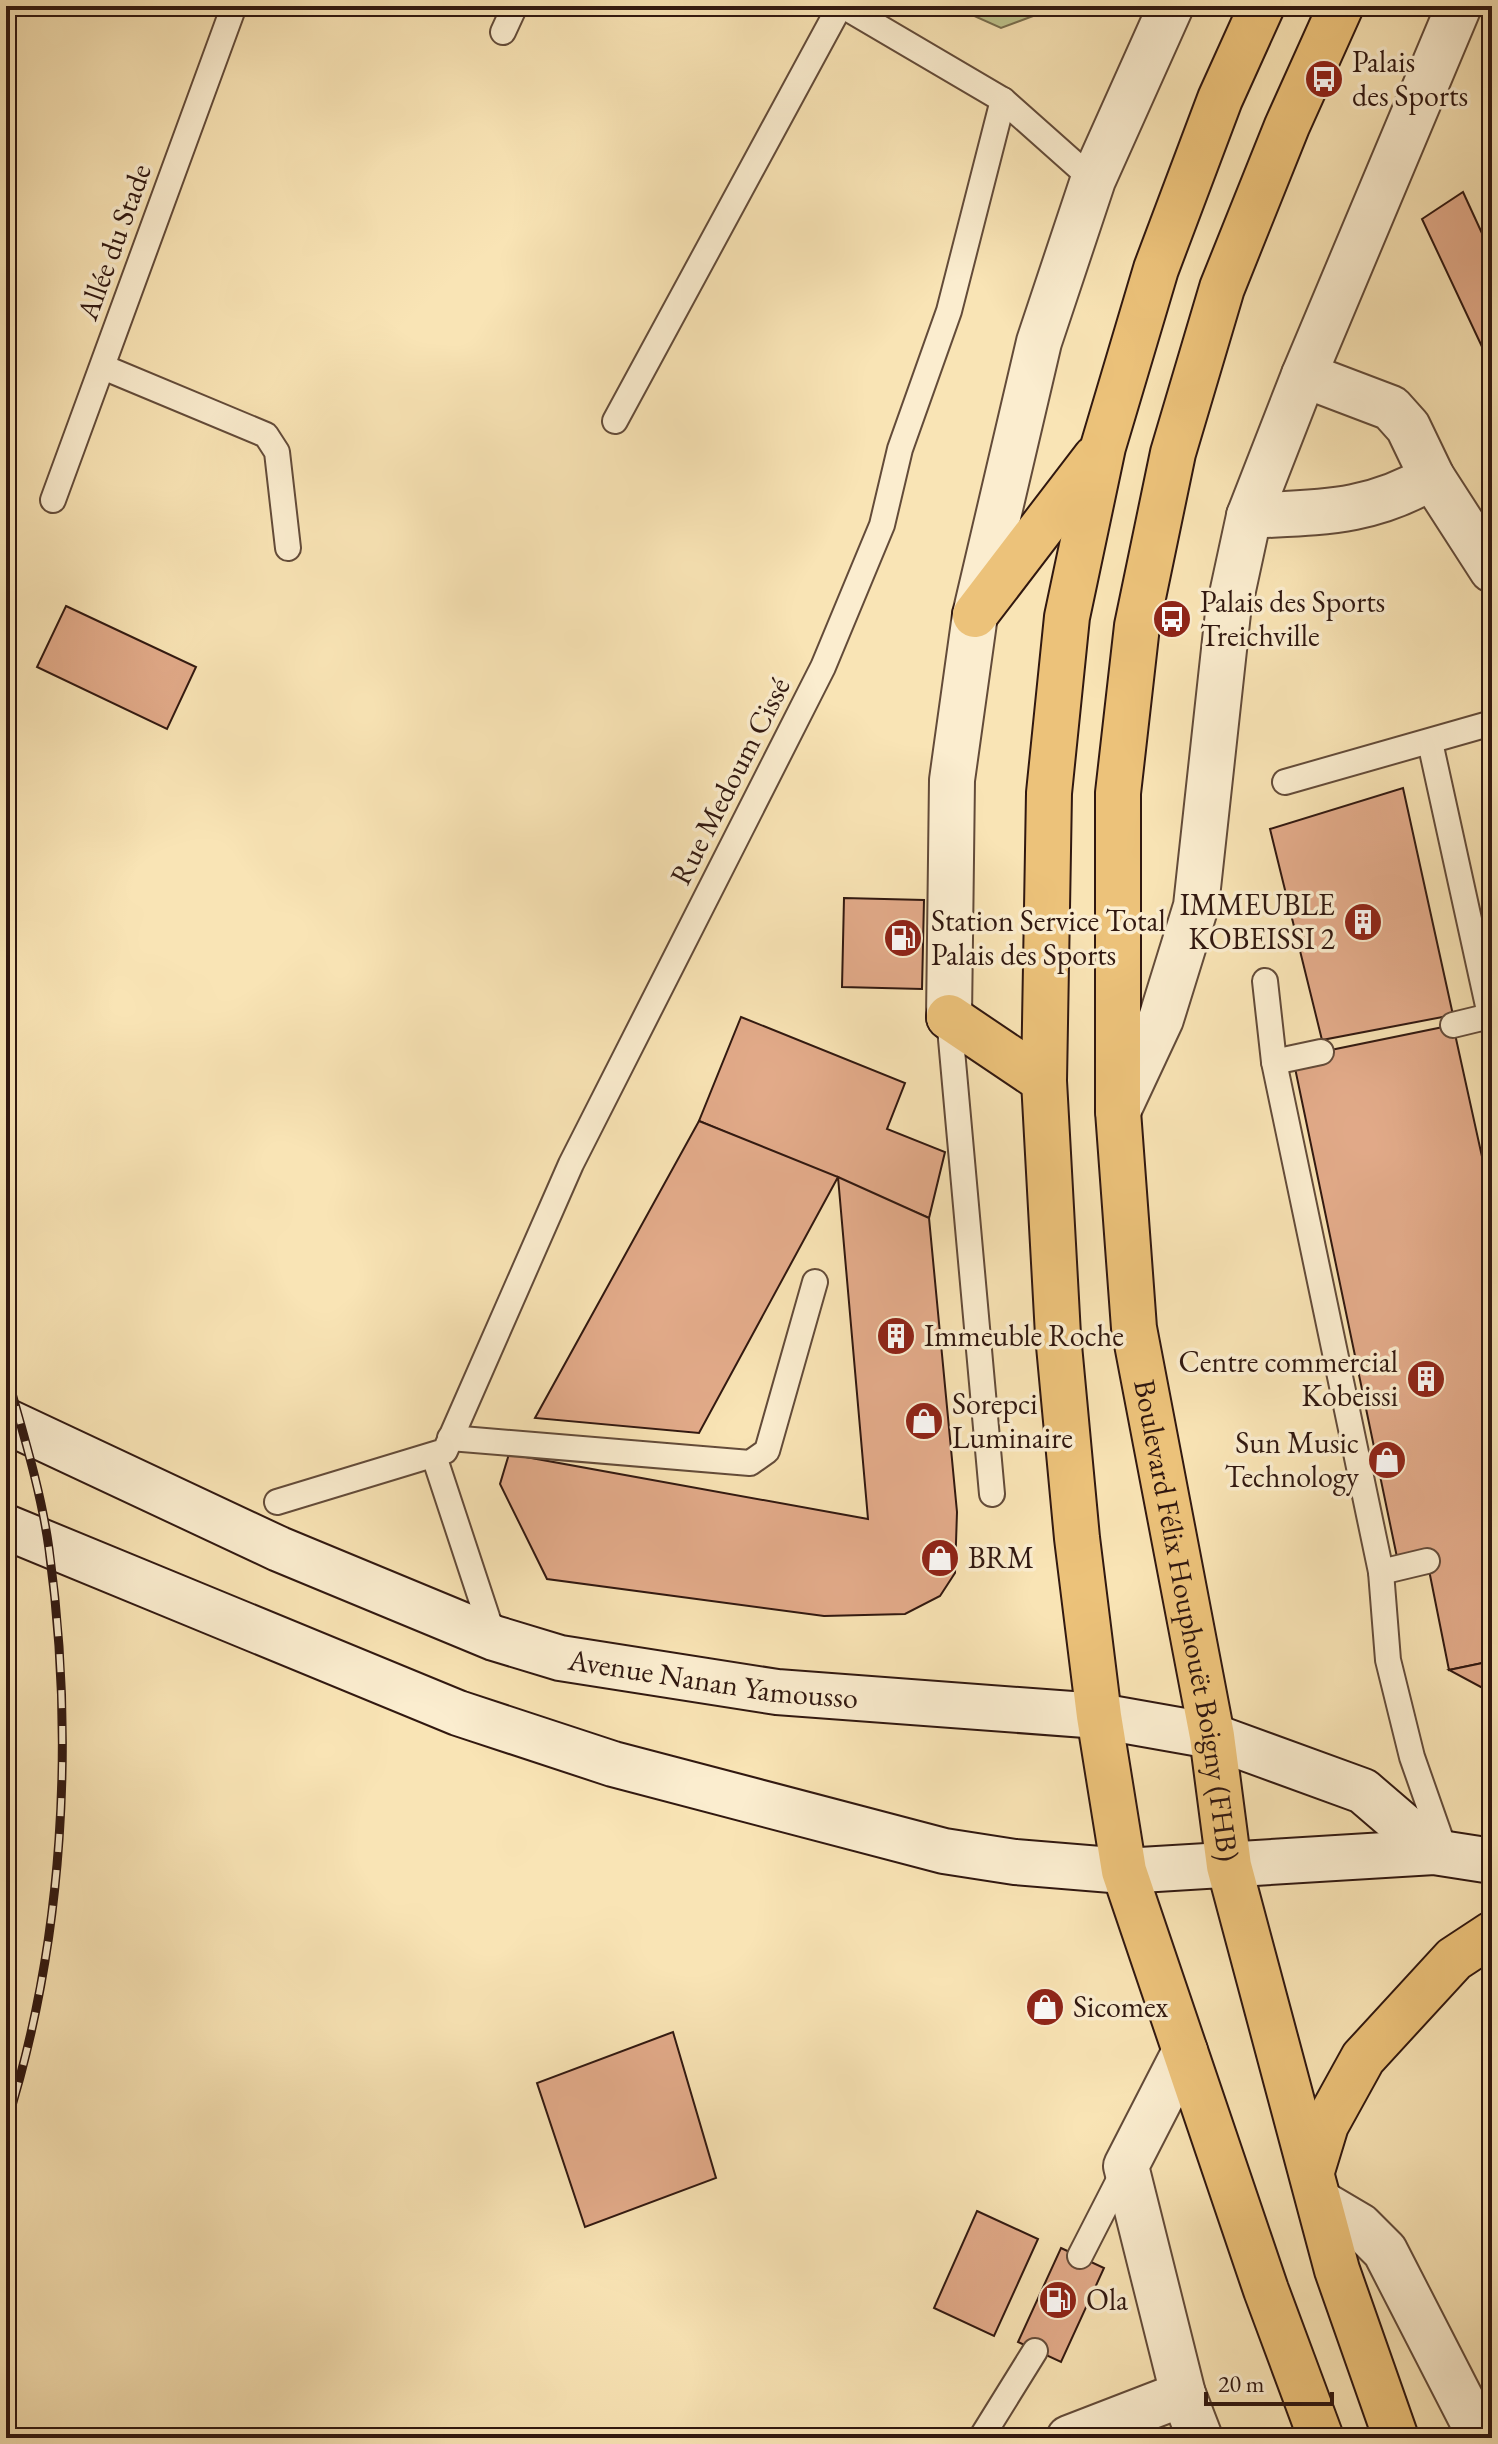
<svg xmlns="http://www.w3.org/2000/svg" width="1498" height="2444" viewBox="0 0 1498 2444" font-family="'EB Garamond',serif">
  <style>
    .green { fill: #bec48d; stroke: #786e4e; stroke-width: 2 }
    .building { fill: #e3ab8a; stroke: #311810; stroke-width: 2 }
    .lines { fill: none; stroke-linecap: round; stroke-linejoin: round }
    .service-casing { stroke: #634b39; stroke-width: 28 }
    .minor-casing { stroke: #634b39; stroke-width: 48 }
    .secondary-casing { stroke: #311810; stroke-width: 48 }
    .primary-casing { stroke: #311810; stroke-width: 48 }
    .service { stroke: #fbedcf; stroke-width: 24 }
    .minor { stroke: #fbedcf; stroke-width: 44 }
    .secondary { stroke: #fbedcf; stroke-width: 44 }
    .primary { stroke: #ecc27a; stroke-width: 44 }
    .rail-casing { stroke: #311810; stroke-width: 9 }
    .rail { stroke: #fbedcf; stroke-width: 6; stroke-dasharray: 18; stroke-linecap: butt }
    .labels { text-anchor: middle; stroke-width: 7; stroke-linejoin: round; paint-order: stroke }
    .poi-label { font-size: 30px; fill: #311810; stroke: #fbedcf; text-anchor: start }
    .street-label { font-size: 30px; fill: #311810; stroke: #fbedcf }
  </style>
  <rect width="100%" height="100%" fill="#f9e4b5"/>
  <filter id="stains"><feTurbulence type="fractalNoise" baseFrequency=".0025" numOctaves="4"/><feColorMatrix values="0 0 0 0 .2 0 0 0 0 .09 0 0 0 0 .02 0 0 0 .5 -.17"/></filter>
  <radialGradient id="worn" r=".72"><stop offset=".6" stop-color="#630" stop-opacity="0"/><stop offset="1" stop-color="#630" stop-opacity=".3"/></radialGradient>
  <polygon class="green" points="952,6 1060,6 1001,28"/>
  <g class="building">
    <polygon points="1463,192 1492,255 1492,368 1422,219"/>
    <polygon points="66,606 196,667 167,729 37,667"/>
    <polygon points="1492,742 1492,782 1484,744"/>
    <polygon points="1403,788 1453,1015 1322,1040 1270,829"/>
    <polygon points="844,898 924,900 922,989 842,987"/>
    <polygon points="741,1017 905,1083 887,1129 945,1152 929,1218 699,1121"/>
    <polygon points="1453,1025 1492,1202 1492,1661 1449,1670 1426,1555 1398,1562 1295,1068 1321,1052"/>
    <polygon points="699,1121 838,1177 699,1433 535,1418"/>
    <polygon points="838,1177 929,1218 957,1512 955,1573 940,1596 905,1614 824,1616 547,1579 500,1484 509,1454 868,1519"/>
    <polygon points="1492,1661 1492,1693 1449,1670"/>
    <polygon points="673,2032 716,2178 585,2227 537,2083"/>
    <polygon points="977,2211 1038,2239 994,2336 934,2308"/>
    <polygon points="1061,2248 1104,2268 1061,2362 1018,2342"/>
  </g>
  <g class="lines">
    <defs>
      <g id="service">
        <polyline points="843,6 1003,100 1093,180"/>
        <polyline points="503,32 515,6"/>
        <polyline points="103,367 266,435 277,452 288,548"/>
        <polyline points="615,421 840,6"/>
        <polyline points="53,500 234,6"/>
        <polyline points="1430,742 1492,1024"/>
        <polyline points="1285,782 1492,723"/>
        <polyline points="1265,981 1274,1062 1381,1572 1388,1660 1412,1757 1446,1854"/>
        <polyline points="949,1017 992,1494"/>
        <polyline points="1453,1025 1490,1016"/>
        <polyline points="1274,1062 1321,1052"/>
        <polyline points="450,1438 750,1463 767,1451 815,1282"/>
        <polyline points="434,1456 494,1638"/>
        <polyline points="277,1502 445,1451 571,1164 823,667 882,525 900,449 949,311 1003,100"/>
        <polyline points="1381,1572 1427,1561"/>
        <polyline points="1080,2256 1125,2168"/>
        <polyline points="981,2438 1035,2351"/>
      </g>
      <g id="minor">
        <polyline points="1304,375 1391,408 1408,427 1432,477 1492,570"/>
        <path d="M 1249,516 C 1320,512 1369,514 1432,477"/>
        <polyline points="949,1017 952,780 975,615 1039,342 1093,180 1171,6"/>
        <polyline points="1118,1111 1161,1019 1196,906 1228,613 1249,516 1304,375 1459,6"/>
        <polyline points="1185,2051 1126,2166 1183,2394 1200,2438"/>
        <polyline points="1321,2203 1360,2226 1385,2251 1481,2438"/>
        <polyline points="1069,2438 1183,2394"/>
      </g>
      <g id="secondary">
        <path id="s1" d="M 6,1421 L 279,1549 L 494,1638 L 560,1658 L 777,1692 L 1099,1716 L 1212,1736 L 1363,1791 L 1434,1852"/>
        <polyline points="6,1527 458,1713 613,1764 944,1851 1015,1862 1124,1871 1434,1852 1492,1861"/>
      </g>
      <g id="primary">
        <polyline points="1262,6 1220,99 1156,269 1103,447 1067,617 1049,793 1044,1081 1058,1335 1077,1538 1099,1716 1124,1871 1266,2290 1321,2438"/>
        <path id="s2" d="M 1341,6 L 1287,126 L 1222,288 L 1173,453 L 1137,626 L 1118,793 L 1118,1111 L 1134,1328 L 1212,1736 L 1229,1866 L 1337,2270 L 1396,2438"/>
        <polyline points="975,615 1095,458"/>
        <polyline points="949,1017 1044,1081"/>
        <polyline points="1312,2171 1326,2125 1363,2058 1454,1959 1492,1934"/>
      </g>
    </defs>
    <use href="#service" class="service-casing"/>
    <use href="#minor" class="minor-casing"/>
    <use href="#secondary" class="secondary-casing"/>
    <use href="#primary" class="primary-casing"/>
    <use href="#service" class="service"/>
    <use href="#minor" class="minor"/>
    <use href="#secondary" class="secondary"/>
    <use href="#primary" class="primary"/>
    <defs>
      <path id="rail" d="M 6,1372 C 22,1430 41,1490 49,1549 C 75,1739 64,1942 6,2125"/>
    </defs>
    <use href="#rail" class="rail-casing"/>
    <use href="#rail" class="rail"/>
  </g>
  <defs>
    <symbol id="bus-disc" viewBox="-11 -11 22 22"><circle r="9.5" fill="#8f2418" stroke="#fbedcf"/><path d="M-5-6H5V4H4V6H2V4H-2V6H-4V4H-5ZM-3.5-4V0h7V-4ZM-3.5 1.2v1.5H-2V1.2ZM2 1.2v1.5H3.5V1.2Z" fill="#fff"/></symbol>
    <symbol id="building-disc" viewBox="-11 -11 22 22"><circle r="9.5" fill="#8f2418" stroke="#fbedcf"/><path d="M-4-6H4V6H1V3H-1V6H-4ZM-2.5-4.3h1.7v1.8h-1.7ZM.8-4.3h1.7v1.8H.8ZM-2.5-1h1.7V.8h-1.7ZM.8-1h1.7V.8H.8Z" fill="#fff"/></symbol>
    <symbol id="fuel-disc" viewBox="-11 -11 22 22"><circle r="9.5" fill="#8f2418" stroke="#fbedcf"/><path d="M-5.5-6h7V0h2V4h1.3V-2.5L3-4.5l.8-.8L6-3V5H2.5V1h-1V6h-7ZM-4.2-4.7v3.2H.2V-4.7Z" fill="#fff"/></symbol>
    <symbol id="shop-disc" viewBox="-11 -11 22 22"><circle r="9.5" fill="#8f2418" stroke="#fbedcf"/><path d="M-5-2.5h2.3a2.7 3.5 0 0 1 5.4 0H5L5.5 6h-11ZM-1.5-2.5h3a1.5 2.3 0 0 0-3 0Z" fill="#fff"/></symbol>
  </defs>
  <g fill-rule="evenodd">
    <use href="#bus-disc" x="1302" y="57" width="44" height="44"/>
    <use href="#bus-disc" x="1150" y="597" width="44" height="44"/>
    <use href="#building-disc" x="1341" y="900" width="44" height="44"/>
    <use href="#fuel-disc" x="881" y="916" width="44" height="44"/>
    <use href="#building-disc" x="874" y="1314" width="44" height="44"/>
    <use href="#building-disc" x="1404" y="1357" width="44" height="44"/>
    <use href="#shop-disc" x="902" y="1399" width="44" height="44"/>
    <use href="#shop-disc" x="1365" y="1438" width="44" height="44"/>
    <use href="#shop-disc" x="918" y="1536" width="44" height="44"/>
    <use href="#shop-disc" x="1023" y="1985" width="44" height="44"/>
    <use href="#fuel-disc" x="1036" y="2278" width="44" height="44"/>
  </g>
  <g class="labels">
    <g class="poi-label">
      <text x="1352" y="72">Palais<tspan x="1352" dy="34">des Sports</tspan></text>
      <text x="1200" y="612">Palais des Sports<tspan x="1200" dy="34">Treichville</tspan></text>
      <text x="1335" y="915" text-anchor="end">IMMEUBLE<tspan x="1335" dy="34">KOBEISSI 2</tspan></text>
      <text x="931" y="931">Station Service Total<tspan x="931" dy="34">Palais des Sports</tspan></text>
      <text x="924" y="1346">Immeuble Roche</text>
      <text x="1398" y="1372" text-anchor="end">Centre commercial<tspan x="1398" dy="34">Kobeissi</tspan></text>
      <text x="952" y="1414">Sorepci<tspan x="952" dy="34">Luminaire</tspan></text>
      <text x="1359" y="1453" text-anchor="end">Sun Music<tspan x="1359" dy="34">Technology</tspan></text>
      <text x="968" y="1568">BRM</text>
      <text x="1073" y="2017">Sicomex</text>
      <text x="1086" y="2310">Ola</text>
    </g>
    <g class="street-label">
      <text transform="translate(114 242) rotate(-70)" y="10">Allée du Stade</text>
      <text transform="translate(730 781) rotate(-63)" y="10">Rue Medoum Cissé</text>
      <text dy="10" stroke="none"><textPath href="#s2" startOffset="1656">Boulevard Félix Houphouët Boigny (FHB)</textPath></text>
      <text dy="10" stroke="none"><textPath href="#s1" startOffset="758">Avenue Nanan Yamousso</textPath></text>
    </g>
  </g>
  <rect width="1498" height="2444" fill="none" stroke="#f9e4b5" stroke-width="32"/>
  <rect x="8" y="8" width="1482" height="2428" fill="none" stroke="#311810" stroke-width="4"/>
  <rect x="16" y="16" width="1466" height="2412" fill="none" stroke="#311810" stroke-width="2"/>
  <path d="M1206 2392v12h126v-12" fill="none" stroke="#311810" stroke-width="4"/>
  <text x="1218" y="2392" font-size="24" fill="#311810" stroke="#fbedcf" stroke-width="6" paint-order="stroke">20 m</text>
  <rect width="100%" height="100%" filter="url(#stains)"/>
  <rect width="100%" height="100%" fill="url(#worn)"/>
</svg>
